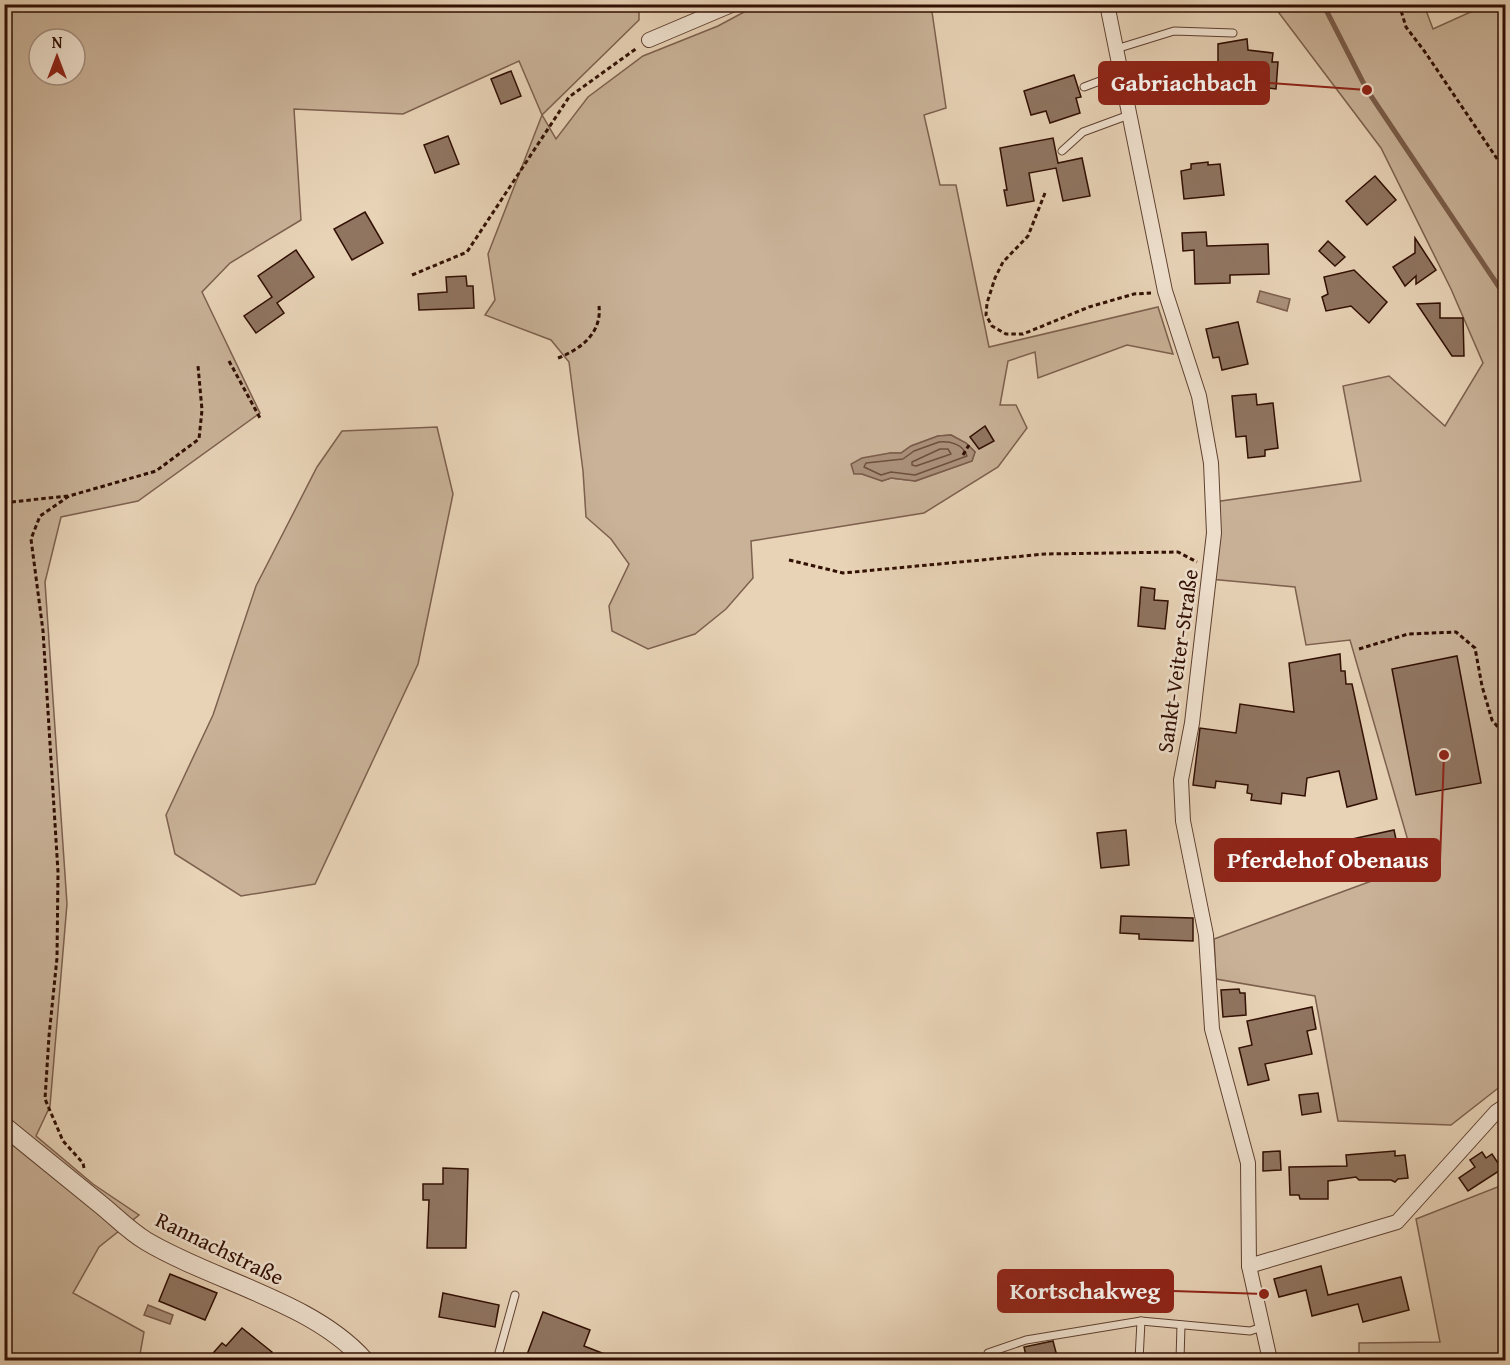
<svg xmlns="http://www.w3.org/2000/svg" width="1510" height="1365" viewBox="0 0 1510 1365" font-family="'Gentium Book Plus',serif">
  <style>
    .green { fill: #c9b298; stroke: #7d604e; stroke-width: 1.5; fill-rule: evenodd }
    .water { fill: #aa907a; stroke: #7a5c4a; stroke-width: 1.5 }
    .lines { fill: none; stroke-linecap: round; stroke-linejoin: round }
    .shore { stroke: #6e503e; stroke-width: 1.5 }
    .stream { stroke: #7a5c4a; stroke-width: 5 }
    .building { fill: #907561; stroke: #310f03; stroke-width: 1.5 }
    .service-casing { stroke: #5f4030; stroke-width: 9 }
    .minor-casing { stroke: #5f4030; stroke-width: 16 }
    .tertiary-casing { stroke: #5f4030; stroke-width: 20 }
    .path { stroke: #310f03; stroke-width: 3; stroke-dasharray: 4.5 3; stroke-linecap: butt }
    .service { stroke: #f0e2d0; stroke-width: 7 }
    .minor { stroke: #f0e2d0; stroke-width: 14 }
    .tertiary { stroke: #f0e2d0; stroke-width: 18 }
    .labels { text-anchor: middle; stroke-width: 5; stroke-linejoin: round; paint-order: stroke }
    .street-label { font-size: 22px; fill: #310f03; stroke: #f0e2d0 }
    .leader { fill: none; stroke: #8f2418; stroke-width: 2 }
    .callout-dot { fill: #8f2418; stroke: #f0e2d0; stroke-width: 2 }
    .callout { fill: #8f2418; stroke: #8f2418; stroke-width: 2 }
    .callout-label { font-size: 24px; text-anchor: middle; font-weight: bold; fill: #fff }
  </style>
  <rect width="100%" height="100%" fill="#e8d3b7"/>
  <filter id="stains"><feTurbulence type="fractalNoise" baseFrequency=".00333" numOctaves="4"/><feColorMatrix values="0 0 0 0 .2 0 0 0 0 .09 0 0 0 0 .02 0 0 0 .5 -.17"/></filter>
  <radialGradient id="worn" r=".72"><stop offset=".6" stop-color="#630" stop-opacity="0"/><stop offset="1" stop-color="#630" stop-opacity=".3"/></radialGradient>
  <g class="green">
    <path d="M 5,5 L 639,5 L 639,20 L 542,115 L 556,139 L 588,97 L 643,56 L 718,26 L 757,5 L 931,5 L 946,108 L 924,115 L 940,185 L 956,185 L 989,347 L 1158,307 L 1173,354 L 1127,345 L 1038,378 L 1035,352 L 1008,361 L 1000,405 L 1016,405 L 1027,428 L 998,467 L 924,513 L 751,541 L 753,578 L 726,609 L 695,634 L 648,649 L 612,631 L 609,606 L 629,564 L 611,539 L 586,517 L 583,471 L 569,362 L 551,340 L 485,315 L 495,300 L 488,254 L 542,115 L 519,61 L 403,114 L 294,109 L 301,220 L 230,263 L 202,292 L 260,413 L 138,501 L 61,517 L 45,582 L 67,904 L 50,1106 L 36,1136 L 93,1184 L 139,1215 L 99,1247 L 73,1293 L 144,1332 L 139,1360 L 5,1360 ZM 39,39 L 75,39 L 75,75 L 39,75 ZM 951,435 L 966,443 L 975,452 L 972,461 L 916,481 L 891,478 L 882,481 L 862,474 L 890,453 L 901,453 L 911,446 L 938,436 Z"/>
    <polygon points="1273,5 1424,5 1433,29 1486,5 1505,5 1506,1082 1451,1125 1338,1121 1315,996 1216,979 1214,939 1415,865 1350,640 1306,645 1295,587 1209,579 1214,502 1361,481 1343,386 1389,376 1445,426 1483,363 1451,289 1381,148"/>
    <polygon points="437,427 453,494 418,664 315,884 241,896 175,854 166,815 213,715 256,586 317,467 342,431"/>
    <polygon points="1505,1184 1505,1360 1359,1360 1359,1343 1440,1342 1416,1219"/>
  </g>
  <g class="water">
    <polygon points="1260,291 1290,299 1287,311 1257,302"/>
    <polygon points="951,435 966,443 975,452 972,461 915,481 891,478 882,481 862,474 854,474 851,464 862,458 890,453 901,453 911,446 938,436"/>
    <polygon points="148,1305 173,1315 170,1324 144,1315"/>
  </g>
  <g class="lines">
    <g class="shore">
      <path d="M 939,442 C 950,441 963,444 967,456 L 915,475 L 891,472 L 881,475 L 864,467 L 866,463 L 903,459 L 914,451 Z"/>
      <polygon points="940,449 948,449 951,454 916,466 912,465 912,462"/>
    </g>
    <polyline class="stream" points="1323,4 1367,90 1499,287 1506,291"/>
  </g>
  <g class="building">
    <polygon points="1247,39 1248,50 1273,53 1272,62 1278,62 1276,89 1253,86 1253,80 1212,73 1218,62 1218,44"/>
    <polygon points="511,71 521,96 501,104 491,79"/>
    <polygon points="1074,75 1081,97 1076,98 1080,113 1050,123 1046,111 1031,115 1024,91"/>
    <polygon points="448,136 459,164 435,173 424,145"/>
    <polygon points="1053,138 1058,163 1082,158 1090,196 1063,201 1056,168 1029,173 1034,201 1007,206 1004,190 1007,190 1000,148"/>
    <polygon points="1208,162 1208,165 1220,164 1224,195 1184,199 1181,171 1191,169 1191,164"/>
    <polygon points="1375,176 1396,200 1367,225 1346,201"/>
    <polygon points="365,212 383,243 352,260 334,229"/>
    <polygon points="1206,232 1207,246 1268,244 1269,274 1230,275 1230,283 1195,284 1194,250 1183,251 1182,233"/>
    <polygon points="1415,238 1436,270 1416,284 1416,276 1405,286 1393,267 1415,253"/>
    <polygon points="1328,241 1345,257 1335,266 1319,251"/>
    <polygon points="296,250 314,277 277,303 284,313 256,333 244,316 272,297 258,276"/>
    <polygon points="1354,270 1387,302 1369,323 1351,306 1326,311 1322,297 1328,294 1324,277"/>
    <polygon points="466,276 467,286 473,286 474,308 419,310 418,294 447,292 446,277"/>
    <polygon points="1440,303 1440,318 1463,318 1464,356 1452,356 1417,304"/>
    <polygon points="1238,322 1248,364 1222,370 1219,357 1213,358 1206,329"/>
    <polygon points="1256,394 1257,405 1273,403 1278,448 1265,450 1265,456 1248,458 1246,436 1236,437 1232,396"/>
    <polygon points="985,426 994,441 979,449 970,437"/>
    <polygon points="1141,587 1155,589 1154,600 1168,601 1165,629 1138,626"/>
    <polygon points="1340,654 1341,671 1345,671 1346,684 1352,684 1377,799 1347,807 1339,771 1307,778 1305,796 1282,793 1281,804 1251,800 1252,794 1247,793 1248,785 1216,781 1215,788 1193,785 1200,728 1236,733 1240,704 1294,712 1289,663"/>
    <polygon points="1457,656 1481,783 1416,795 1392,669"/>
    <polygon points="1126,830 1129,865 1101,868 1097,833"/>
    <polygon points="1394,830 1400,858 1344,873 1338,842"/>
    <polygon points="1121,916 1193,918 1193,941 1139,939 1139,934 1120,933"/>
    <polygon points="1239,989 1240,993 1245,993 1246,1015 1223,1017 1221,990"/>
    <polygon points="1312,1007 1316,1029 1307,1031 1312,1054 1265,1064 1269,1080 1248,1085 1239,1048 1252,1045 1247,1021"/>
    <polygon points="1318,1093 1321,1112 1302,1115 1299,1095"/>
    <polygon points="1280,1151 1281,1170 1263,1171 1263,1152"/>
    <polygon points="1395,1151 1395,1156 1405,1155 1408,1178 1398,1179 1395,1182 1391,1180 1359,1180 1356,1177 1328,1181 1328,1199 1300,1199 1299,1195 1290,1195 1289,1167 1347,1166 1346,1155"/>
    <polygon points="1482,1152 1486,1158 1492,1154 1502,1169 1468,1191 1459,1178 1475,1167 1470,1160"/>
    <polygon points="443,1168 468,1169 466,1248 427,1248 429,1200 423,1200 423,1184 443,1184"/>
    <polygon points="1321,1266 1328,1295 1401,1277 1409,1310 1363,1322 1358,1304 1312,1316 1306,1290 1279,1297 1274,1279"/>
    <polygon points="170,1274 217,1293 205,1320 159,1301"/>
    <polygon points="443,1293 499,1305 495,1327 439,1317"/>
    <polygon points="543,1312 590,1330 584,1346 620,1360 525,1360"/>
    <polygon points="242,1328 272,1352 265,1360 207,1360 222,1343 226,1346"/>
    <polygon points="1053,1341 1058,1360 1027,1360 1024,1347"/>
  </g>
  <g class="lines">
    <defs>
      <g id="service">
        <polyline points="1116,49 1174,31 1233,33"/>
        <polyline points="1084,87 1121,73"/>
        <polyline points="1062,151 1083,132 1129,115"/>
        <polyline points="988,1353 1026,1340 1141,1321 1250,1331 1262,1327"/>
        <polyline points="497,1360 515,1295"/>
        <polyline points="1139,1360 1141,1321"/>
        <polyline points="1180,1360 1181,1325"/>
      </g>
      <g id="minor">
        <polyline points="1107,4 1165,291 1199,396 1211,463 1214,533 1192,723 1181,780 1183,821 1206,935 1212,1029 1248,1163 1249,1266 1270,1360"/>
        <polyline points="649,40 734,4"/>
        <polyline points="1249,1266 1397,1222 1496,1112 1506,1105"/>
      </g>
      <path id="tertiary" d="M 4,1126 C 36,1152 68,1178 100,1204 C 115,1216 129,1231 146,1241 C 213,1281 313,1302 364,1360"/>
    </defs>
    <use href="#service" class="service-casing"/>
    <use href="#minor" class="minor-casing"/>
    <use href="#tertiary" class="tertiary-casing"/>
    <g class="path">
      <polyline points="1399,4 1406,27 1425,52 1506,172"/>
      <polyline points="1045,193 1028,236 1003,262 995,278 987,303 986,315 992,326 1006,334 1023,334 1089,307 1134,294 1151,293"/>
      <polyline points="412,275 467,252 569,97 637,48"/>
      <path d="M 558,358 C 581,349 602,333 599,306"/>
      <polyline points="229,361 260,418"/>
      <polyline points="963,455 969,445"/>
      <polyline points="4,501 11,502 68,496"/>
      <polyline points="789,560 843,573 1045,554 1178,552 1197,562"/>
      <polyline points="1359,649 1408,634 1456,632 1475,648 1482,686 1492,720 1506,737"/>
      <polyline points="84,1168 83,1163 63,1141 45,1099 49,1036 57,958 58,872 43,631 31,539 40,516 69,496 156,471 199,439 202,410 198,366"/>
    </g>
    <use href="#service" class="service"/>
    <use href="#minor" class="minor"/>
    <use href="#tertiary" class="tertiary"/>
  </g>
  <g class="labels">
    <g class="street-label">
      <text transform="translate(1177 661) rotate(-82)" y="8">Sankt-Veiter-Straße</text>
      <text transform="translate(220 1248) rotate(26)" y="8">Rannachstraße</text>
    </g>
  </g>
  <path class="leader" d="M1367 90L1269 83M1444 755L1440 860M1264 1294L1173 1291"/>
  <g class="callout-dot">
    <circle cx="1367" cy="90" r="6"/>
    <circle cx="1444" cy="755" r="6"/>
    <circle cx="1264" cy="1294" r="6"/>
  </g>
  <g class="callout">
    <rect x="1099" y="62" width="170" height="42" rx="6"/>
    <rect x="1215" y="839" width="225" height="42" rx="6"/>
    <rect x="998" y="1270" width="175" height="42" rx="6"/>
  </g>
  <g class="callout-label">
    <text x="1184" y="91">Gabriachbach</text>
    <text x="1328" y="868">Pferdehof Obenaus</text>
    <text x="1085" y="1299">Kortschakweg</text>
  </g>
  <rect width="1510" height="1365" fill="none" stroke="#e8d3b7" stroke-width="24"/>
  <rect x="6" y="6" width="1498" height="1353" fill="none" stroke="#310f03" stroke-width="3"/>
  <rect x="12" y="12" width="1486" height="1341" fill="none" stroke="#310f03" stroke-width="1.5"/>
  <g transform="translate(57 57)"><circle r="28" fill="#f0e2d0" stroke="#a48e7e" stroke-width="1.5"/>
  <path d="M0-4.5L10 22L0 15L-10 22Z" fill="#8f2418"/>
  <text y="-9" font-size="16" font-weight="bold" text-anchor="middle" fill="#310f03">N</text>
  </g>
  <rect width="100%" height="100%" filter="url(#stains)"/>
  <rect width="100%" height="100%" fill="url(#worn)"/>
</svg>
